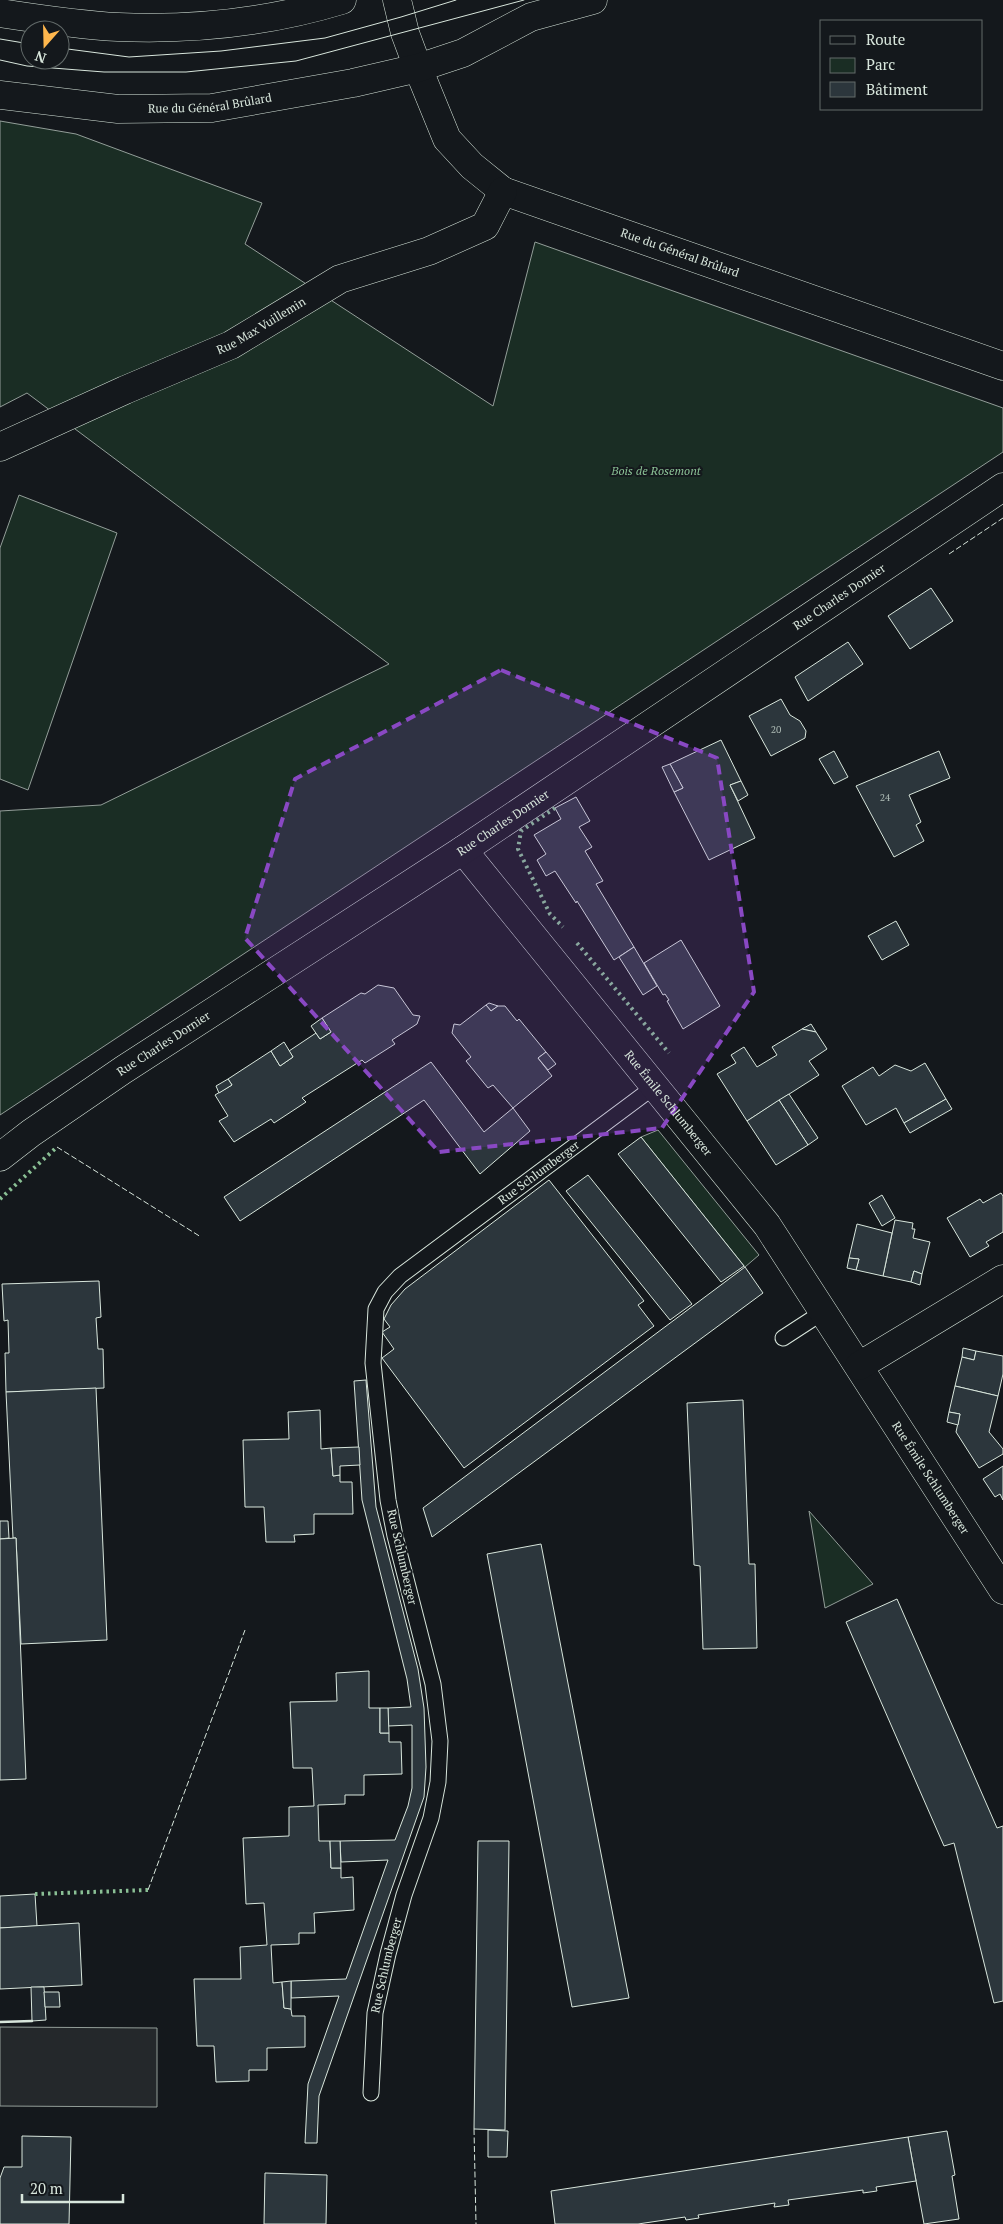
<svg xmlns="http://www.w3.org/2000/svg" width="1003" height="2224" viewBox="0 0 1003 2224" font-family="'PT Serif',serif">
  <style>
    .green { fill: #1a2d24; stroke: #939e99 }
    .parking { fill: #24282b; stroke: #939e99 }
    .building { fill: #2c363c; stroke: #d8e6dc }
    .lines { fill: none; stroke-linecap: round; stroke-linejoin: round }
    .service-casing { stroke: #d8e6dc; stroke-width: 17 }
    .minor-casing { stroke: #d8e6dc; stroke-width: 29 }
    .secondary-casing { stroke: #d8e6dc; stroke-width: 29 }
    .service { stroke: #14181c; stroke-width: 15 }
    .minor { stroke: #14181c; stroke-width: 28 }
    .secondary { stroke: #14181c; stroke-width: 28 }
    .tram { stroke: #d8e6dc; stroke-width: 1 }
    .hedge { stroke: #8ac095; stroke-width: 4; stroke-dasharray: 2.5 4; stroke-linecap: butt }
    .fence { stroke: #d8e6dc; stroke-width: 1; stroke-dasharray: 6 2.5; stroke-linecap: butt }
    .wall { stroke: #d8e6dc; stroke-width: 2.5 }
    .marked { fill: #8948c3; fill-opacity: 0.2; stroke: #8948c3; stroke-width: 4; stroke-dasharray: 10 6; stroke-linejoin: round }
    .labels { text-anchor: middle; stroke-width: 4; stroke-linejoin: round; paint-order: stroke }
    .number-label { font-size: 10px; fill: #adbab4 }
    .street-label { font-size: 12px; fill: #d8e6dc; stroke: #14181c }
    .park-label { font-size: 12px; font-style: italic; fill: #8ac095; stroke: #14181c }
  </style>
  <rect width="100%" height="100%" fill="#14181c"/>
  <g class="green">
    <polygon points="0,121 76,134 262,203 245,244 493,406 535,242 1003,408 1003,452 0,1115 0,811 101,805 389,664 27,393 0,407"/>
    <polygon points="19,495 117,533 28,790 0,779 0,548"/>
    <polygon points="658,1130 759,1255 745,1267 641,1137"/>
    <polygon points="809,1511 873,1584 825,1608"/>
  </g>
  <polygon class="parking" points="0,2027 157,2028 157,2107 0,2106"/>
  <g class="building">
    <polygon points="931,588 953,621 910,649 888,616"/>
    <polygon points="848,642 863,664 808,701 795,677"/>
    <polygon points="781,699 790,715 800,721 806,731 805,738 771,756 749,716"/>
    <polygon points="721,740 741,781 730,785 755,838 709,860 674,792 683,788 670,764"/>
    <polygon points="834,751 848,777 834,784 819,759"/>
    <polygon points="939,751 950,778 909,795 921,822 916,825 924,841 894,857 856,786"/>
    <polygon points="670,764 683,788 674,792 662,767"/>
    <polygon points="741,781 748,795 738,801 730,785"/>
    <polygon points="576,797 590,821 579,827 592,847 585,851 603,881 596,884 634,947 614,960 577,901 576,903 555,871 546,876 537,860 546,854 534,835 561,819 555,808"/>
    <polygon points="896,921 909,945 882,960 868,936"/>
    <polygon points="681,940 720,1006 683,1029 667,1001 669,1000 665,994 663,995 644,963"/>
    <polygon points="634,947 657,986 643,995 619,957"/>
    <polygon points="378,985 394,988 413,1015 420,1016 417,1024 392,1040 395,1044 365,1063 362,1060 302,1098 306,1102 274,1123 271,1119 234,1142 219,1121 228,1116 215,1095 232,1085 228,1079 271,1051 280,1066 293,1057 289,1051 316,1033 320,1039 331,1032 322,1018 361,993 365,994"/>
    <polygon points="489,1003 498,1006 491,1011 486,1005"/>
    <polygon points="486,1005 491,1011 498,1006 505,1006 517,1021 519,1019 546,1052 538,1058 552,1076 513,1108 493,1085 488,1088 466,1061 471,1057 452,1033 454,1024 460,1025"/>
    <polygon points="322,1018 331,1032 320,1039 311,1026"/>
    <polygon points="811,1024 816,1032 802,1029"/>
    <polygon points="802,1029 816,1032 827,1049 809,1061 819,1075 747,1121 717,1074 736,1063 731,1055 744,1047 757,1067 777,1055 772,1047"/>
    <polygon points="284,1042 293,1057 280,1066 271,1051"/>
    <polygon points="546,1052 556,1064 548,1070 538,1058"/>
    <polygon points="431,1062 484,1132 513,1108 530,1131 480,1174 424,1100 240,1221 224,1197"/>
    <polygon points="925,1063 946,1099 904,1123 896,1108 866,1125 842,1086 873,1067 879,1076 895,1065 911,1071"/>
    <polygon points="228,1079 232,1085 219,1093 216,1086"/>
    <polygon points="789,1094 818,1138 808,1145 779,1100"/>
    <polygon points="946,1099 952,1109 910,1133 904,1123"/>
    <polygon points="779,1100 808,1145 776,1165 747,1121"/>
    <polygon points="641,1137 744,1266 721,1282 618,1154"/>
    <polygon points="588,1175 692,1304 670,1320 566,1191"/>
    <polygon points="549,1180 644,1301 638,1305 654,1326 464,1468 382,1358 394,1349 382,1332 390,1327 384,1319 391,1305 405,1289"/>
    <polygon points="1001,1193 1003,1196 1003,1232 986,1242 989,1246 970,1257 947,1218 980,1199 983,1203"/>
    <polygon points="882,1195 895,1218 882,1226 869,1203"/>
    <polygon points="895,1220 913,1223 912,1229 915,1229 913,1238 930,1242 922,1274 914,1271 911,1282 883,1276"/>
    <polygon points="857,1224 892,1233 883,1276 856,1270 859,1259 849,1258"/>
    <polygon points="849,1258 859,1259 856,1270 847,1268"/>
    <polygon points="745,1267 763,1293 432,1537 423,1508"/>
    <polygon points="914,1271 922,1274 920,1285 911,1282"/>
    <polygon points="99,1281 101,1317 96,1318 98,1349 103,1349 104,1388 6,1392 5,1353 9,1353 8,1320 4,1321 2,1284"/>
    <polygon points="963,1348 976,1351 974,1360 962,1357"/>
    <polygon points="976,1351 1003,1356 1003,1374 998,1396 955,1386 962,1357 974,1360"/>
    <polygon points="366,1380 376,1507 418,1669 424,1708 426,1767 424,1797 319,2096 317,2143 305,2143 308,2084 339,1996 291,1998 291,1981 346,1979 388,1860 341,1862 340,1841 395,1840 408,1806 412,1788 412,1725 388,1726 388,1708 411,1707 407,1679 362,1500 354,1381"/>
    <polygon points="955,1386 998,1396 989,1432 1003,1449 1003,1454 979,1468 956,1432 960,1414 949,1412"/>
    <polygon points="96,1388 107,1640 21,1644 16,1538 13,1538 6,1392"/>
    <polygon points="743,1400 749,1564 755,1564 757,1648 703,1649 700,1566 694,1565 687,1403"/>
    <polygon points="320,1410 321,1449 331,1448 333,1476 340,1475 340,1482 352,1482 353,1514 314,1514 314,1534 294,1535 295,1542 266,1542 264,1507 245,1507 243,1440 289,1439 288,1412"/>
    <polygon points="949,1412 960,1414 958,1425 947,1422"/>
    <polygon points="359,1447 360,1465 340,1466 340,1475 333,1476 331,1448"/>
    <polygon points="1003,1466 1003,1500 1000,1494 995,1497 983,1479"/>
    <polygon points="0,1521 8,1521 9,1538 0,1539"/>
    <polygon points="16,1538 26,1779 0,1780 0,1539"/>
    <polygon points="541,1544 629,1998 572,2007 487,1554"/>
    <polygon points="897,1599 997,1828 1003,1826 1003,2001 994,2003 954,1843 944,1846 846,1622"/>
    <polygon points="369,1671 369,1708 380,1708 380,1733 389,1733 389,1742 401,1742 402,1774 364,1775 364,1795 345,1795 345,1804 318,1805 319,1841 330,1841 331,1868 341,1868 341,1878 353,1877 354,1910 314,1913 315,1933 299,1933 299,1944 271,1945 273,1983 282,1982 284,2008 291,2009 292,2016 305,2016 305,2047 267,2048 267,2070 249,2070 249,2081 216,2082 214,2046 197,2046 194,1979 241,1979 240,1947 267,1945 264,1903 246,1904 243,1838 289,1836 289,1807 314,1806 312,1768 293,1768 290,1702 337,1701 336,1673"/>
    <polygon points="380,1708 388,1708 389,1733 380,1733"/>
    <polygon points="330,1841 340,1841 341,1868 331,1868"/>
    <polygon points="478,1841 509,1841 505,2130 474,2129"/>
    <polygon points="35,1894 37,1926 0,1928 0,1896"/>
    <polygon points="79,1923 82,1985 0,1989 0,1928"/>
    <polygon points="291,1981 291,2009 284,2008 282,1982"/>
    <polygon points="31,1987 44,1987 46,2020 32,2021"/>
    <polygon points="44,1992 59,1992 60,2007 45,2007"/>
    <polygon points="488,2130 508,2131 507,2157 488,2157"/>
    <polygon points="947,2131 955,2175 952,2176 959,2219 924,2224 908,2137"/>
    <polygon points="22,2136 71,2137 69,2224 0,2224 0,2178 4,2167 22,2167"/>
    <polygon points="908,2137 916,2181 876,2187 877,2191 863,2193 863,2190 788,2200 789,2205 774,2207 775,2203 698,2215 699,2218 686,2220 685,2217 638,2224 555,2224 551,2191"/>
    <polygon points="265,2173 327,2175 326,2224 264,2224"/>
  </g>
  <g class="lines">
    <defs>
      <g id="service">
        <polyline points="783,1338 823,1312"/>
        <path id="s1" d="M 371,2093 L 375,2013 L 388,1954 L 404,1895 L 431,1818 L 438,1782 L 440,1741 L 433,1684 L 395,1536 L 388,1500 L 373,1363 L 376,1309 L 385,1292 L 400,1276 L 655,1086"/>
      </g>
      <g id="minor">
        <path id="s2" d="M 397,0 L 405,33 L 418,68 L 447,139 L 472,166 L 503,191 L 1003,366"/>
        <path id="s3" d="M 0,447 L 125,390 L 231,345 L 340,279 L 429,251 L 485,226 L 503,191"/>
        <path id="s4" d="M 463,850 L 767,1225 L 1003,1590"/>
        <path id="s5" d="M 0,1157 L 31,1133 L 123,1070 L 463,850 L 1003,487"/>
        <polyline points="859,1366 1003,1279"/>
      </g>
      <g id="secondary">
        <path d="M 0,13 C 39,19 79,25 118,27 C 192,30 270,22 342,0"/>
        <path id="s6" d="M 0,95 L 118,109 L 212,108 L 353,83 L 418,68 L 463,53 L 531,17 L 593,0"/>
      </g>
    </defs>
    <use href="#service" class="service-casing"/>
    <use href="#minor" class="minor-casing"/>
    <use href="#secondary" class="secondary-casing"/>
    <use href="#service" class="service"/>
    <use href="#minor" class="minor"/>
    <use href="#secondary" class="secondary"/>
    <g class="tram">
      <polyline points="0,39 30,44"/>
      <polyline points="60,48 129,57 221,51 325,38 401,17 456,0"/>
      <polyline points="0,60 27,66 104,72 186,72 296,61 524,0"/>
    </g>
    <g class="hedge">
      <polyline points="555,808 521,831 518,849 550,914 563,927"/>
      <polyline points="577,943 669,1053"/>
      <polyline points="0,1199 57,1147"/>
      <polyline points="35,1894 148,1890"/>
    </g>
    <g class="fence">
      <polyline points="949,554 1003,518"/>
      <polyline points="57,1147 201,1237"/>
      <polyline points="148,1890 245,1630"/>
      <polyline points="474,2129 476,2224"/>
    </g>
    <polyline class="wall" points="0,2022 32,2021"/>
  </g>
  <path class="marked" d="M 501,670 L 717,758 L 754,992 L 662,1128 L 439,1152 L 245,938 L 295,779 Z"/>
  <g class="labels">
    <g class="number-label">
      <text x="776" y="733">20</text>
      <text x="885" y="801">24</text>
    </g>
    <g class="street-label">
      <text dy="4" stroke="none"><textPath href="#s6" startOffset="211">Rue du Général Brûlard</textPath></text>
      <text dy="4" stroke="none"><textPath href="#s2" startOffset="412">Rue du Général Brûlard</textPath></text>
      <text dy="4" stroke="none"><textPath href="#s3" startOffset="288">Rue Max Vuillemin</textPath></text>
      <text dy="4" stroke="none"><textPath href="#s5" startOffset="1009">Rue Charles Dornier</textPath></text>
      <text dy="4" stroke="none"><textPath href="#s5" startOffset="604">Rue Charles Dornier</textPath></text>
      <text dy="4" stroke="none"><textPath href="#s5" startOffset="199">Rue Charles Dornier</textPath></text>
      <text dy="4" stroke="none"><textPath href="#s4" startOffset="326">Rue Émile Schlumberger</textPath></text>
      <text dy="4" stroke="none"><textPath href="#s1" startOffset="1014">Rue Schlumberger</textPath></text>
      <text dy="4" stroke="none"><textPath href="#s4" startOffset="784">Rue Émile Schlumberger</textPath></text>
      <text transform="translate(402 1557) rotate(77)" y="4">Rue Schlumberger</text>
      <text dy="4" stroke="none"><textPath href="#s1" startOffset="129">Rue Schlumberger</textPath></text>
    </g>
    <g class="park-label">
      <text x="656" y="475">Bois de Rosemont</text>
    </g>
  </g>
  <rect x="820" y="20" width="162" height="90" fill="#14181c" stroke="#626a69"/>
  <rect x="830" y="36" width="25" height="8" fill="#14181c" stroke="#626a69"/>
  <text x="866" y="45" font-size="15" fill="#d8e6dc">Route</text>
  <rect x="830" y="58" width="25" height="15" fill="#1a2d24" stroke="#626a69"/>
  <text x="866" y="70" font-size="15" fill="#d8e6dc">Parc</text>
  <rect x="830" y="82" width="25" height="15" fill="#2c363c" stroke="#626a69"/>
  <text x="866" y="95" font-size="15" fill="#d8e6dc">Bâtiment</text>
  <g transform="translate(45 45) rotate(200)"><circle r="24" fill="#14181c" stroke="#626a69"/>
  <path d="M0-4L9 19L0 12L-9 19Z" fill="#ffb74d"/>
  <text y="-8" font-size="14" font-weight="bold" text-anchor="middle" fill="#d8e6dc">N</text>
  </g>
  <path d="M22 2194v8h101v-8" fill="none" stroke="#d8e6dc" stroke-width="2.5"/>
  <text x="30" y="2194" font-size="15" fill="#d8e6dc" stroke="#14181c" stroke-width="4" paint-order="stroke">20 m</text>
</svg>
